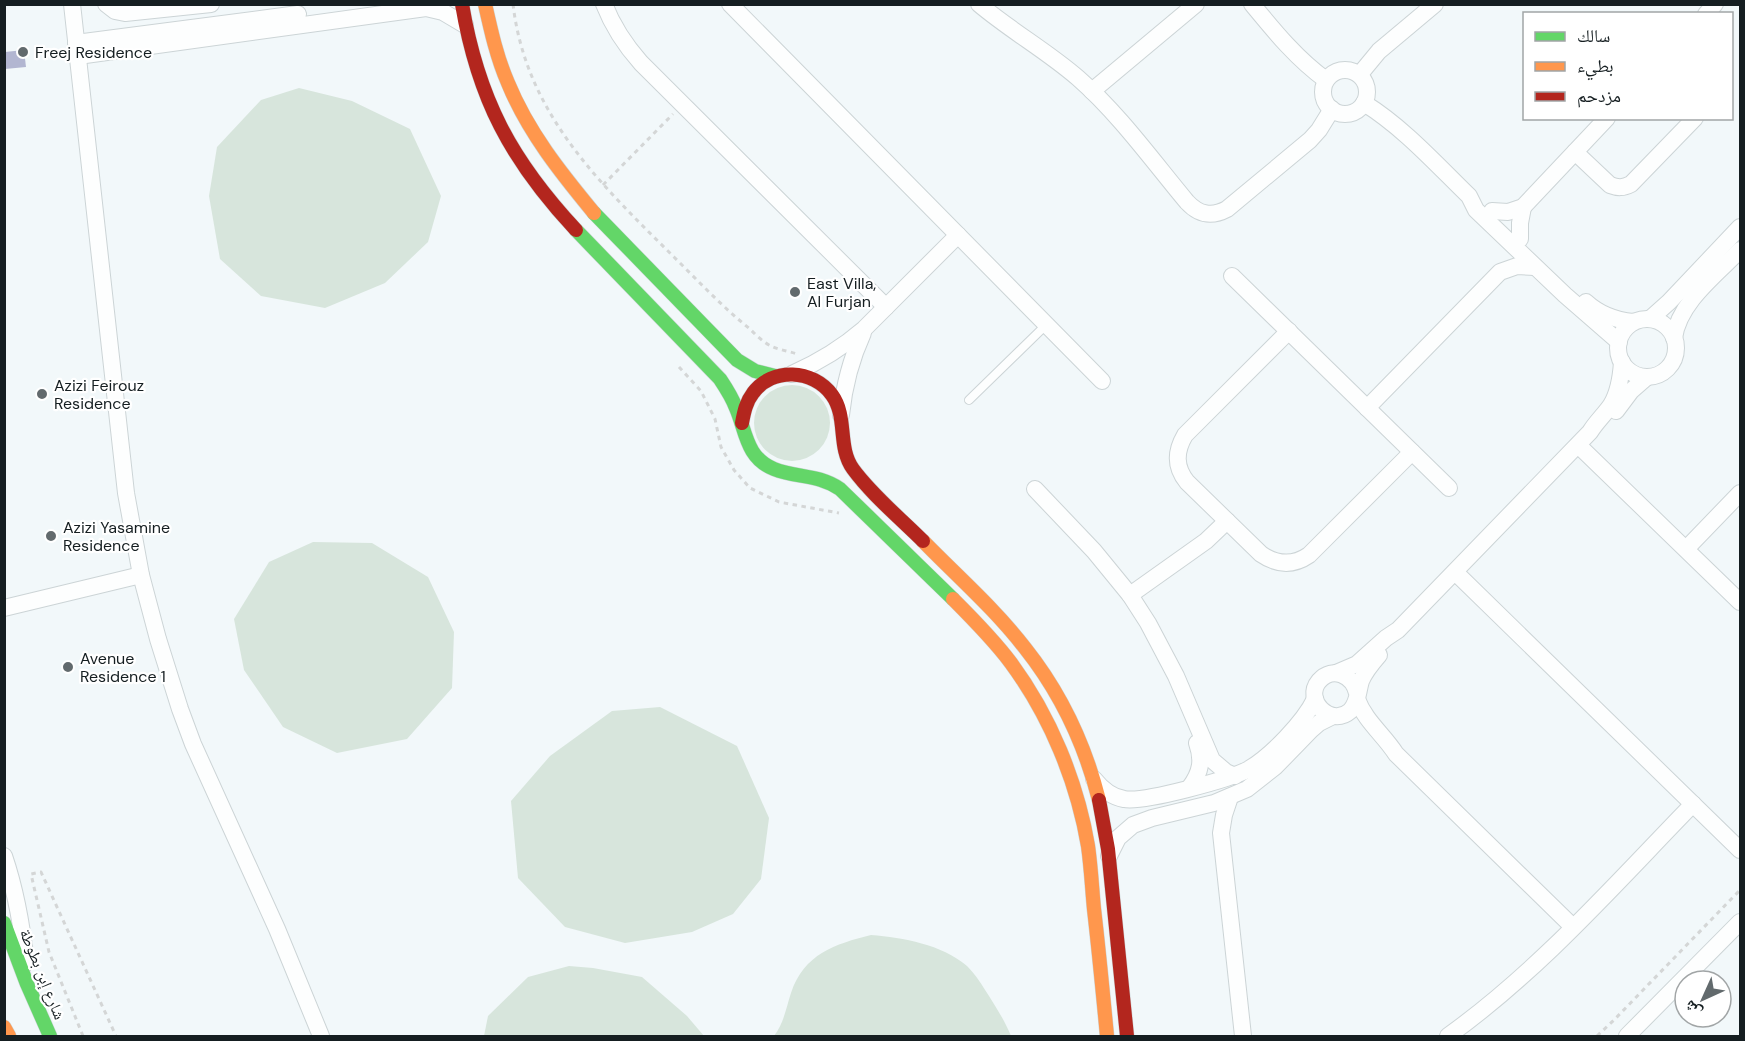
<svg xmlns="http://www.w3.org/2000/svg" width="1745" height="1041" viewBox="0 0 1745 1041" font-family="'DM Sans','Noto Naskh Arabic',sans-serif">
  <style>
    .green { fill: #d7e5dc }
    .water { fill: #b2b6d1 }
    .lines { fill: none; stroke-linecap: round; stroke-linejoin: round }
    .lane-casing { stroke: #ccd4d6; stroke-width: 10 }
    .street-casing { stroke: #ccd4d6; stroke-width: 18 }
    .fast-casing { stroke: #ccd4d6; stroke-width: 15 }
    .slow-casing { stroke: #ccd4d6; stroke-width: 15 }
    .jam-casing { stroke: #ccd4d6; stroke-width: 15 }
    .path { stroke: #d4d6d6; stroke-width: 3; stroke-dasharray: 4.5 4.5; stroke-linecap: butt }
    .lane { stroke: #fdfefe; stroke-width: 8 }
    .street { stroke: #fdfefe; stroke-width: 16 }
    .fast { stroke: #63d668; stroke-width: 14 }
    .slow { stroke: #ff974d; stroke-width: 14 }
    .jam { stroke: #b3261e; stroke-width: 14 }
    .poi-dot { fill: #626a6d; stroke: #fff; stroke-width: 2 }
    .labels { text-anchor: middle; stroke-width: 4.5; stroke-linejoin: round; paint-order: stroke }
    .poi-label { font-size: 16px; fill: #151e21; stroke: #fff; text-anchor: start }
    .street-label { font-size: 16px; fill: #151e21; stroke: #fff }
  </style>
  <rect width="100%" height="100%" fill="#f2f8fa"/>
  <g class="green">
    <polygon points="299,88 352,101 410,129 441,196 428,242 385,283 325,308 261,296 220,259 209,196 217,147 261,100"/>
    <circle cx="792" cy="423" r="38"/>
    <polygon points="313,542 372,543 428,577 454,632 452,688 407,739 337,753 283,727 244,670 234,619 269,562"/>
    <polygon points="660,707 737,746 769,818 761,879 733,914 692,932 625,943 565,927 518,878 511,801 550,756 612,711"/>
    <path d="M 871,935 C 904,938 941,944 967,966 C 976,975 982,985 989,996 C 997,1009 1005,1021 1011,1036 L 774,1036 C 784,1023 786,1008 791,993 C 804,954 835,944 871,935 Z"/>
    <polygon points="569,966 593,968 642,977 687,1016 704,1036 484,1036 488,1016 528,977"/>
  </g>
  <polygon class="water" points="24,50 26,67 5,69 5,52"/>
  <g class="lines">
    <defs>
      <polyline id="lane" points="969,400 1046,325"/>
      <g id="street">
        <polyline points="72,4 126,493 141,575 158,639 180,709 193,744 277,929 321,1036"/>
        <polyline points="106,4 115,11 125,13 211,4"/>
        <path d="M 604,4 C 613,27 625,45 641,63 L 886,307"/>
        <polyline points="730,4 1102,381"/>
        <path d="M 979,4 C 1011,31 1047,51 1078,78 C 1119,114 1152,160 1187,202 C 1199,215 1212,217 1227,209 L 1310,140 L 1319,130 L 1332,109"/>
        <path d="M 1252,4 C 1275,32 1297,59 1326,80"/>
        <polyline points="1706,14 1715,4"/>
        <polyline points="76,43 298,14"/>
        <polyline points="78,56 426,8 443,12 465,25"/>
        <circle cx="1345" cy="92" r="22"/>
        <polyline points="1360,74 1379,51 1435,4"/>
        <polyline points="1092,91 1196,4"/>
        <path d="M 1364,103 C 1404,128 1436,164 1469,196 L 1476,210 L 1565,295 L 1619,342"/>
        <path d="M 1575,152 L 1610,185 C 1618,188 1623,188 1631,184 L 1695,118"/>
        <polyline points="1492,211 1508,212 1523,207 1607,118"/>
        <polyline points="1520,239 1520,223 1523,207"/>
        <polyline points="1232,276 1449,488"/>
        <path d="M 1586,302 C 1600,315 1615,320 1633,322"/>
        <polyline points="1650,319 1669,302 1740,227"/>
        <circle cx="1647" cy="348" r="29"/>
        <path d="M 1289,331 L 1185,435 C 1175,452 1175,467 1187,482 L 1261,554 C 1277,565 1293,566 1309,555 L 1412,452"/>
        <path d="M 1674,338 C 1679,302 1716,275 1740,250"/>
        <path d="M 792,374 C 819,362 842,348 864,329 L 958,235"/>
        <polyline points="1367,408 1500,272 1517,266 1535,267"/>
        <polyline points="1616,411 1631,391 1647,377"/>
        <path d="M 841,415 C 844,386 851,359 863,333"/>
        <polyline points="1578,445 1740,602"/>
        <polyline points="1035,489 1094,551 1130,595 1148,623 1176,676 1212,760 1226,772 1235,776"/>
        <polyline points="1686,549 1740,493"/>
        <polyline points="1455,572 1740,850"/>
        <polyline points="1130,595 1206,541 1227,521"/>
        <polyline points="4,608 141,575"/>
        <path d="M 1336,673 L 1357,664 L 1386,638 L 1398,630 L 1590,432 C 1596,422 1605,414 1611,405 C 1619,392 1621,377 1622,362"/>
        <path d="M 1357,693 C 1353,676 1333,665 1319,681 C 1303,700 1331,728 1350,711 C 1358,703 1358,691 1361,681 C 1365,671 1372,663 1379,655"/>
        <path d="M 1357,699 C 1365,721 1384,735 1396,754 L 1573,927"/>
        <path d="M 1094,779 C 1102,789 1111,797 1124,799 C 1143,803 1231,779 1249,769 C 1271,756 1304,722 1315,699"/>
        <path d="M 1190,787 C 1201,772 1203,760 1197,743"/>
        <polyline points="1230,797 1224,815 1221,833 1243,1036"/>
        <path d="M 4,856 C 16,891 22,926 26,963"/>
        <polyline points="1109,856 1118,838 1133,825 1152,818 1214,803 1247,789 1275,767 1311,730 1319,723 1333,716"/>
        <path d="M 1448,1036 C 1539,971 1615,884 1693,804"/>
        <polyline points="1627,1036 1740,922"/>
      </g>
      <g id="fast">
        <polyline points="594,213 737,360 755,371 775,376"/>
        <path d="M 576,230 L 720,379 C 726,388 732,397 736,408 C 746,431 746,458 774,469 C 797,478 818,474 840,489 L 953,599"/>
        <polyline points="4,923 27,984 50,1036"/>
      </g>
      <g id="slow">
        <path d="M 485,4 C 491,31 497,58 508,83 C 528,132 561,173 594,213"/>
        <path d="M 923,541 C 957,576 995,609 1025,648 C 1060,692 1085,745 1099,800"/>
        <path d="M 953,599 C 973,619 994,640 1011,663 C 1050,716 1077,781 1088,846 C 1091,867 1092,888 1094,909 C 1099,952 1103,994 1107,1036"/>
        <polyline points="4,1027 9,1036"/>
      </g>
      <g id="jam">
        <path d="M 462,4 C 478,99 511,160 576,230"/>
        <path d="M 742,423 C 744,412 746,402 753,393 C 772,367 813,369 832,395 C 848,417 837,447 853,469 C 872,495 900,518 923,541"/>
        <polyline points="1099,800 1108,849 1127,1036"/>
      </g>
    </defs>
    <use href="#lane" class="lane-casing"/>
    <use href="#street" class="street-casing"/>
    <use href="#fast" class="fast-casing"/>
    <use href="#slow" class="slow-casing"/>
    <use href="#jam" class="jam-casing"/>
    <g class="path">
      <path d="M 513,4 C 526,117 605,188 680,263 C 703,286 725,309 750,329 C 756,335 764,343 771,346 C 779,350 789,351 797,354"/>
      <polyline points="603,185 673,114"/>
      <polyline points="679,367 701,391 715,419 721,447 734,470 750,488 779,502 839,513"/>
      <polyline points="83,1036 49,952 31,874 41,872 116,1036"/>
      <polyline points="1597,1036 1614,1020 1740,890"/>
    </g>
    <use href="#lane" class="lane"/>
    <use href="#street" class="street"/>
    <use href="#fast" class="fast"/>
    <use href="#slow" class="slow"/>
    <use href="#jam" class="jam"/>
  </g>
  <g class="poi-dot">
    <circle cx="23" cy="52" r="6"/>
    <circle cx="795" cy="292" r="6"/>
    <circle cx="42" cy="394" r="6"/>
    <circle cx="51" cy="536" r="6"/>
    <circle cx="68" cy="667" r="6"/>
  </g>
  <g class="labels">
    <g class="poi-label">
      <text x="35" y="58">Freej Residence</text>
      <text x="807" y="289">East Villa,<tspan x="807" dy="18">Al Furjan</tspan></text>
      <text x="54" y="391">Azizi Feirouz<tspan x="54" dy="18">Residence</tspan></text>
      <text x="63" y="533">Azizi Yasamine<tspan x="63" dy="18">Residence</tspan></text>
      <text x="80" y="664">Avenue<tspan x="80" dy="18">Residence 1</tspan></text>
    </g>
    <g class="street-label">
      <text transform="translate(43 974) rotate(68)" y="6">شارع إبن بطوطة</text>
    </g>
  </g>
  <rect width="1745" height="1041" fill="none" stroke="#151e21" stroke-width="12"/>
  <rect x="1523" y="12" width="210" height="108" fill="#ffffff" stroke="#a1a5a6" stroke-width="1.5"/>
  <rect x="1535" y="32" width="30" height="9" fill="#63d668" stroke="#a1a5a6" stroke-width="1.5"/>
  <text x="1577" y="42" font-size="18" fill="#151e21">سالك</text>
  <rect x="1535" y="62" width="30" height="9" fill="#ff974d" stroke="#a1a5a6" stroke-width="1.5"/>
  <text x="1577" y="72" font-size="18" fill="#151e21">بطيء</text>
  <rect x="1535" y="92" width="30" height="9" fill="#b3261e" stroke="#a1a5a6" stroke-width="1.5"/>
  <text x="1577" y="102" font-size="18" fill="#151e21">مزدحم</text>
  <g transform="translate(1703 999) rotate(225)"><circle r="28" fill="#ffffff" stroke="#a1a5a6" stroke-width="1.5"/>
  <path d="M0-4.5L10 22L0 15L-10 22Z" fill="#626a6d"/>
  <text y="-9" font-size="16" font-weight="bold" text-anchor="middle" fill="#151e21">ش</text>
  </g>
</svg>
